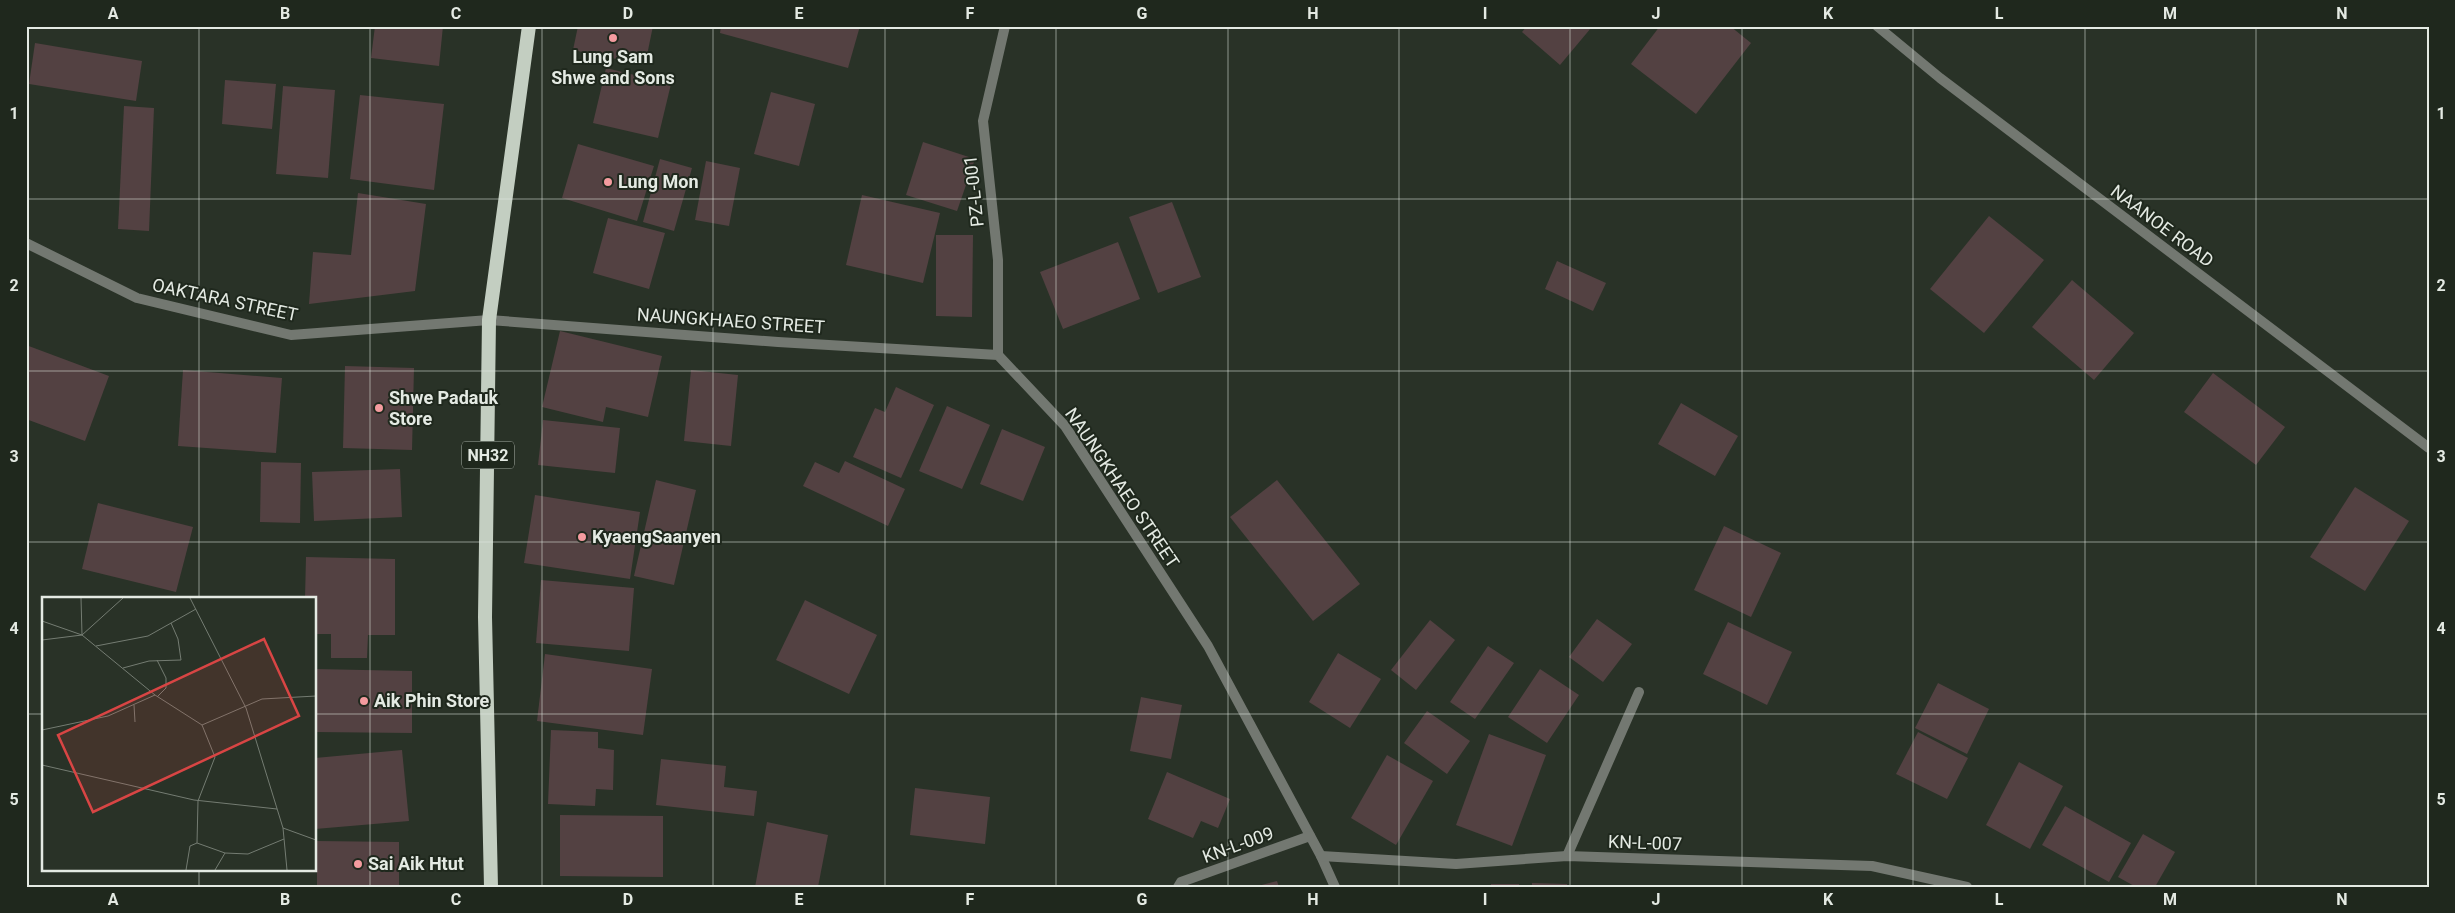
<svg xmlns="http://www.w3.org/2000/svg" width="2455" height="913" viewBox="0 0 2455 913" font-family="Roboto,sans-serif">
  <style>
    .building { fill: #534142 }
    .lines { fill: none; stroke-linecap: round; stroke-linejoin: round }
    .minor { stroke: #737871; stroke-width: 10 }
    .trunk { stroke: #c3cec1; stroke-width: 14 }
    .grid { fill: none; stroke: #e4eae3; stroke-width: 1; stroke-opacity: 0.55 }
    .poi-dot { fill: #f49b9f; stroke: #1f281d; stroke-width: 2 }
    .labels { text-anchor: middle; stroke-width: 4; stroke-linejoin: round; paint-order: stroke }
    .shield { fill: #1f281d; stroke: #a9b0a8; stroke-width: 1 }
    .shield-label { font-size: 16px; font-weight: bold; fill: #e4eae3 }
    .poi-label { font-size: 18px; font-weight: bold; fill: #e4eae3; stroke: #1f281d; text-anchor: start }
    .street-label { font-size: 18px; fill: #e4eae3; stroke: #1f281d }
    .inset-road { fill: none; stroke: #747c72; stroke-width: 1 }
    .view { fill: #d84544; fill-opacity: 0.15; stroke: #d84544; stroke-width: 2.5 }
    .inset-edge { fill: none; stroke: #e4eae3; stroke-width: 2.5 }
    .neatline { fill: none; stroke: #e4eae3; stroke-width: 2 }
    .grid-label { font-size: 16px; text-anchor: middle; font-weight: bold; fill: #e4eae3 }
  </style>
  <rect width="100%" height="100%" fill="#293227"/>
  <g class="building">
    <polygon points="375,26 443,26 439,66 371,58"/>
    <polygon points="578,26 653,26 645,65 573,50"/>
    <polygon points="721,26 860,26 848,68 720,33"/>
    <polygon points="1527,26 1589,26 1591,28 1560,65 1522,32"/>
    <polygon points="1660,26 1730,26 1751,43 1696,114 1631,64"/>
    <polygon points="35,43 142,61 136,101 29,84"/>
    <polygon points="606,68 671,84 658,138 593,123"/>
    <polygon points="225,80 276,84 272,129 222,124"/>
    <polygon points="283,86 335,90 328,178 276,174"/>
    <polygon points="771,92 815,104 799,166 754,154"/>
    <polygon points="360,95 444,104 434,190 350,179"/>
    <polygon points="124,106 154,108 149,231 118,229"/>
    <polygon points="923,142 975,159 957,211 906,195"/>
    <polygon points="578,144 654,166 637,221 562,198"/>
    <polygon points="660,159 692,168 674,231 643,222"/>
    <polygon points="706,161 740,168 729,226 695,220"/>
    <polygon points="358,193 426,204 415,291 309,304 313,252 351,255"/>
    <polygon points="862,195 940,213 923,283 846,265"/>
    <polygon points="1172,202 1201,277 1158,293 1129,217"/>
    <polygon points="1989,216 2044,260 1984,333 1930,289"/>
    <polygon points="608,218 665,233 649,289 593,273"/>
    <polygon points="936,235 973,235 972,317 936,316"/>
    <polygon points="1118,242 1140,299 1063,329 1040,272"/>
    <polygon points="1557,261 1606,283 1593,311 1545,289"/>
    <polygon points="2072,280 2134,333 2094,380 2032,327"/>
    <polygon points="560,331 662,356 648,417 606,407 603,422 542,407"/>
    <polygon points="26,345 109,376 85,441 26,419"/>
    <polygon points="345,366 414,368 412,450 343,448"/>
    <polygon points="183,370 282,378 276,453 178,446"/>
    <polygon points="691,370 738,375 731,446 684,441"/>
    <polygon points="2213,373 2285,427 2256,465 2184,412"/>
    <polygon points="896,387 934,405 901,478 853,457 875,408 885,412"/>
    <polygon points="1681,403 1738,436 1715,476 1658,444"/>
    <polygon points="947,406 990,425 962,489 919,471"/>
    <polygon points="543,420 620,428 615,473 538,465"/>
    <polygon points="1002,429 1045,447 1023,501 980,484"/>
    <polygon points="845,461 905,489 888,526 803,486 815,462 839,473"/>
    <polygon points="261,462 301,463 300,523 260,522"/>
    <polygon points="400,469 402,517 314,521 312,472"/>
    <polygon points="656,480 696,490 674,585 634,576"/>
    <polygon points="1277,480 1360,584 1313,621 1230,517"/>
    <polygon points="2355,487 2409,521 2365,591 2310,557"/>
    <polygon points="535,495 640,512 630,579 524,563"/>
    <polygon points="98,503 193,527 176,592 82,569"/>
    <polygon points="1724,526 1781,553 1751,617 1694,590"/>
    <polygon points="306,557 395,559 395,635 368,635 367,658 331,658 331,634 315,634 315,598 305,598"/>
    <polygon points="541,580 634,588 629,651 536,643"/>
    <polygon points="805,600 877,635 849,694 776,660"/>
    <polygon points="1597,619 1632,644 1603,682 1569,657"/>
    <polygon points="1430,620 1455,640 1416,690 1391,670"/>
    <polygon points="1728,622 1792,652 1767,705 1703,674"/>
    <polygon points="1488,646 1514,663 1475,719 1450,702"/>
    <polygon points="1338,653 1381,679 1350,728 1309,702"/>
    <polygon points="545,654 652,669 643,735 537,721"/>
    <polygon points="315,669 412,671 412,733 315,732"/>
    <polygon points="1540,669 1579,695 1547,743 1508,717"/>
    <polygon points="1938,683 1989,709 1967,754 1915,728"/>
    <polygon points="1141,697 1182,705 1171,759 1130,751"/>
    <polygon points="1427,711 1470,741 1447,774 1404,743"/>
    <polygon points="551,730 598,732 598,748 614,750 613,790 596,789 595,806 548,804"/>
    <polygon points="1918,732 1968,758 1947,799 1896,774"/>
    <polygon points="1489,734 1546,755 1512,846 1456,825"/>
    <polygon points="402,750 409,821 315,829 315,758"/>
    <polygon points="1387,755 1433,781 1396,845 1351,818"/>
    <polygon points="661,759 726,766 724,787 757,791 754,816 656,805"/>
    <polygon points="2019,762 2063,786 2030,849 1986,825"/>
    <polygon points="1167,772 1230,799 1218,828 1201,821 1193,838 1148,819"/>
    <polygon points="915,788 990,797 985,844 910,835"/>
    <polygon points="2065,806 2131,843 2109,882 2042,845"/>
    <polygon points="560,815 663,816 663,877 560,876"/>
    <polygon points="767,822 828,835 818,887 755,887"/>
    <polygon points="2143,834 2175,852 2155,887 2136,887 2118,877"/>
    <polygon points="317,841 399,842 399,887 317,887"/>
    <polygon points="1277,881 1279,887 1258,887 1258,886"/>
    <polygon points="1532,883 1567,884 1567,887 1532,887"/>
    <rect x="1491" y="884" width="28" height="3"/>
  </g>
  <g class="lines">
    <g class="minor">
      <polyline points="1877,26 1940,78 2429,448"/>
      <polyline points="26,243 137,298 291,335 489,320 778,342 998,355 1065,426 1208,646 1321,856 1335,887"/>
      <polyline points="998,355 998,260 983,121 1005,26"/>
      <polyline points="1321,856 1456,864 1567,856 1872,866 1967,887"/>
      <polyline points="1567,856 1639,692"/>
      <polyline points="1178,887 1181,882 1310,836"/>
    </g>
    <polyline class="trunk" points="491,887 485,617 489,320 529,26"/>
  </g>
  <path class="grid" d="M 199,26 L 199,598M 370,26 L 370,887M 542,26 L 542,887M 713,26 L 713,887M 885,26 L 885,887M 1056,26 L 1056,887M 1228,26 L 1228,887M 1399,26 L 1399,887M 1570,26 L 1570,887M 1742,26 L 1742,887M 1913,26 L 1913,887M 2085,26 L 2085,887M 2256,26 L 2256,887M 26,199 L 2429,199M 26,371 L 2429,371M 26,542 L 2429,542M 26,714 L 44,714M 315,714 L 2429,714M 199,869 L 199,887"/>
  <g class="poi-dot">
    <circle cx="613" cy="38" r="5"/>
    <circle cx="608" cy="182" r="5"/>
    <circle cx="379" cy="408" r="5"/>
    <circle cx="582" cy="537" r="5"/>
    <circle cx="364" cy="701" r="5"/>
    <circle cx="358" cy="864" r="5"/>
  </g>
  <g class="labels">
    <rect class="shield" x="462" y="441.5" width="52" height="27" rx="4"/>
    <g class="shield-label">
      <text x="488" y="461">NH32</text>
    </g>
    <g class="poi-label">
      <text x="613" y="63" text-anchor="middle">Lung Sam<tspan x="613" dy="21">Shwe and Sons</tspan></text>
      <text x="618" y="188">Lung Mon</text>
      <text x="389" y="404">Shwe Padauk<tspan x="389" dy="21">Store</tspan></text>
      <text x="592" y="543">KyaengSaanyen</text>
      <text x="374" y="707">Aik Phin Store</text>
      <text x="368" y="870">Sai Aik Htut</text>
    </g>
    <g class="street-label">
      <text transform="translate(974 191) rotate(-96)" y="6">PZ-L-001</text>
      <text transform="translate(2162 226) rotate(37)" y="6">NAANOE ROAD</text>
      <text transform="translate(225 300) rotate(12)" y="6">OAKTARA STREET</text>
      <text transform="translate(731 321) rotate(4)" y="6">NAUNGKHAEO STREET</text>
      <text transform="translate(1122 488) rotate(56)" y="6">NAUNGKHAEO STREET</text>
      <text transform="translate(1645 843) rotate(2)" y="6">KN-L-007</text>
      <text transform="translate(1238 845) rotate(-20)" y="6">KN-L-009</text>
    </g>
  </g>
  <g transform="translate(42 597)">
    <rect width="274" height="274" fill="#293227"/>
    <path class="inset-road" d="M 39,1 L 40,38M 148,1 L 204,111 L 241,231 L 274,243M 0,24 L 40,38 L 113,98 L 160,128 L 220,102 L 274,99M 0,43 L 40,38 L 81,1M 54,49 L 106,39 L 154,12M 115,63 L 124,81 L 124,91 L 115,100M 81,71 L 107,64 L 139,63 L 136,42 L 129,26M 92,108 L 93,125M 0,133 L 66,119 L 113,98M 0,168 L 152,203 L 235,212M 241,231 L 245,273M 155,246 L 156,204 L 173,160 L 160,128M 144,273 L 148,249 L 155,246 L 183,256 L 206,257 L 242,242M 173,273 L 183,256"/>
    <path class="view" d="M 222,42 L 257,119 L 51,215 L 16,138 Z"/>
    <rect width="274" height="274" class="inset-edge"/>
  </g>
  <rect width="2455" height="913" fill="none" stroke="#1f281d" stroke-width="55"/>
  <rect x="28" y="28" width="2400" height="858" class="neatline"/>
  <g class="grid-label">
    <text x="113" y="19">A</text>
    <text x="285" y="19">B</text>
    <text x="456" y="19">C</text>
    <text x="628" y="19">D</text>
    <text x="799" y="19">E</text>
    <text x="970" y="19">F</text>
    <text x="1142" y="19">G</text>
    <text x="1313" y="19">H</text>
    <text x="1485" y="19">I</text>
    <text x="1656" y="19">J</text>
    <text x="1828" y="19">K</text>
    <text x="1999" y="19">L</text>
    <text x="2170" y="19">M</text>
    <text x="2342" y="19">N</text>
    <text x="14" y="119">1</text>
    <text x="2441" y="119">1</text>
    <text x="14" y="291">2</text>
    <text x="2441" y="291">2</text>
    <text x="14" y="462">3</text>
    <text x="2441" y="462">3</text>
    <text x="14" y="634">4</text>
    <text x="2441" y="634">4</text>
    <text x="14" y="805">5</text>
    <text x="2441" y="805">5</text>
    <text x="113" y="905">A</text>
    <text x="285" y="905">B</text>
    <text x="456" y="905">C</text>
    <text x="628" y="905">D</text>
    <text x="799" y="905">E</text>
    <text x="970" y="905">F</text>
    <text x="1142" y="905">G</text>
    <text x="1313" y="905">H</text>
    <text x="1485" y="905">I</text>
    <text x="1656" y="905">J</text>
    <text x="1828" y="905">K</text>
    <text x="1999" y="905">L</text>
    <text x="2170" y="905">M</text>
    <text x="2342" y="905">N</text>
  </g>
</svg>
